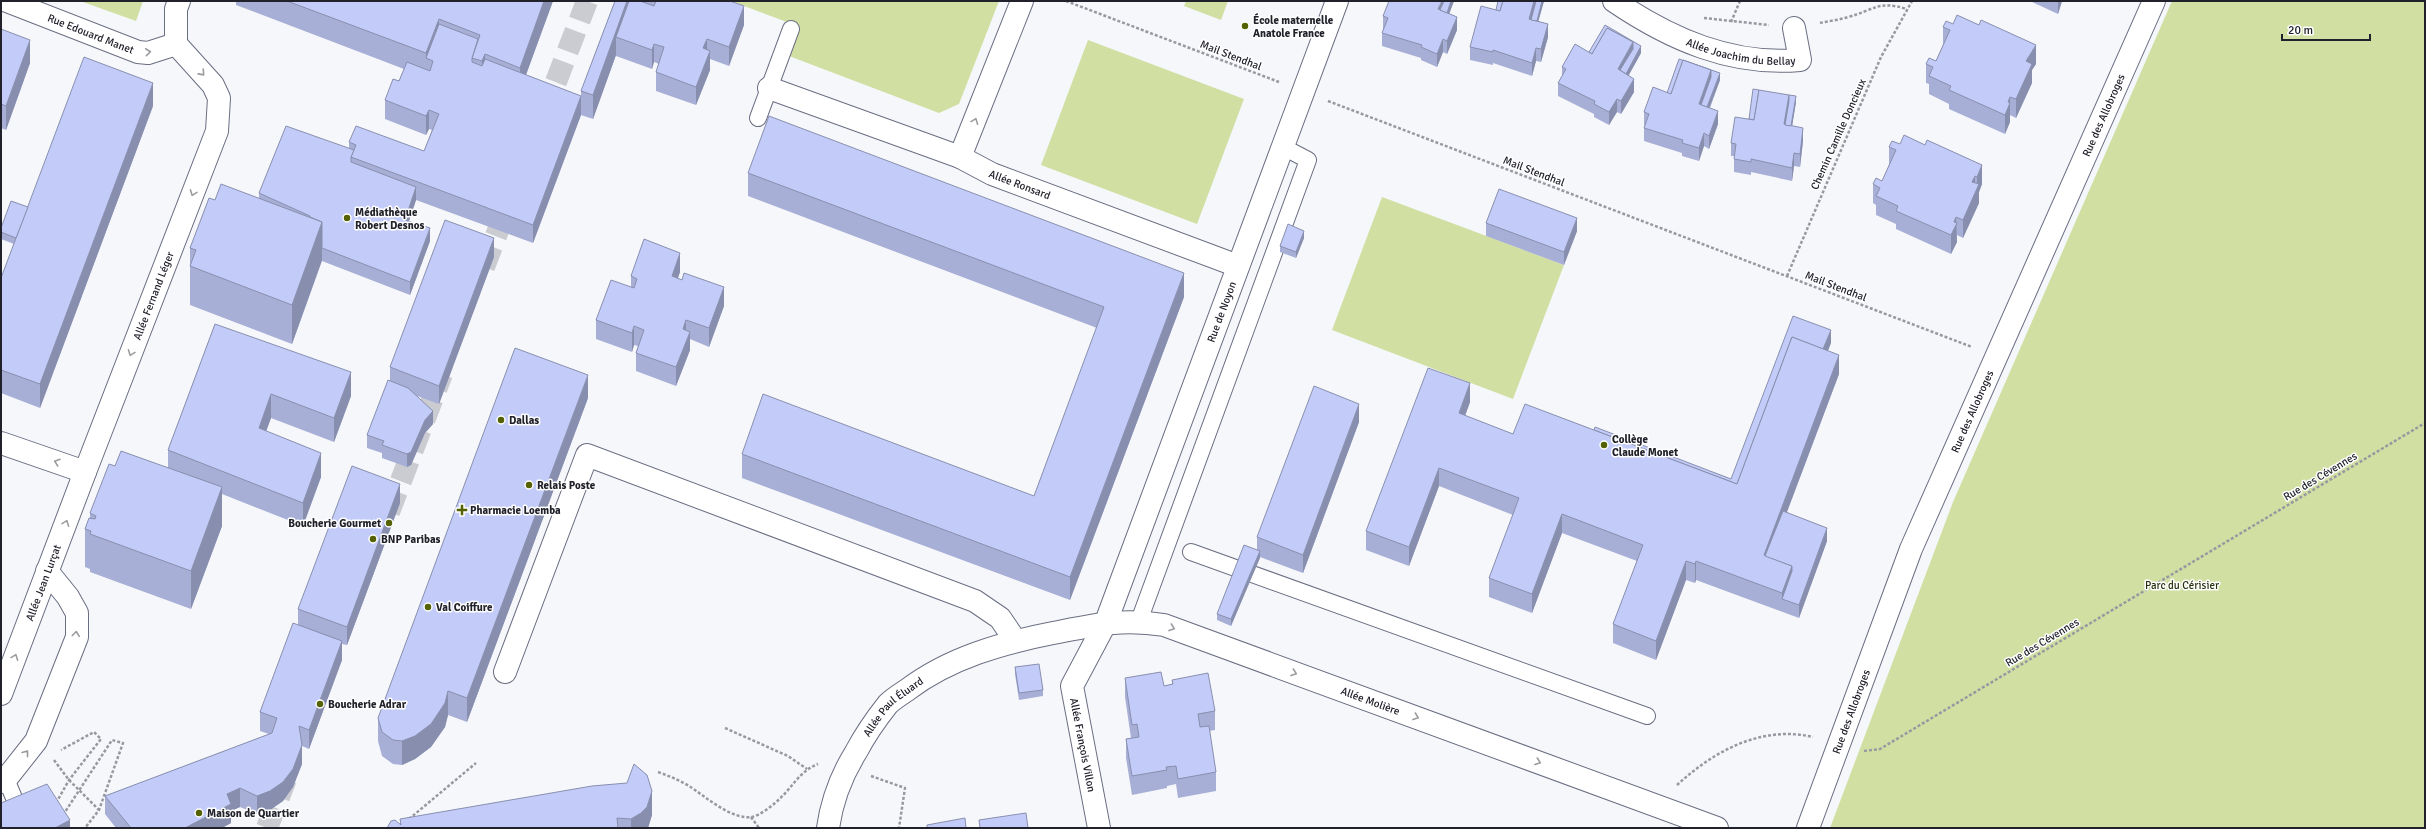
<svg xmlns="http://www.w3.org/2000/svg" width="2426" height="829" viewBox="0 0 2426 829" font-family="Signika,sans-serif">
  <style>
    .green { fill: #d1dfa3 }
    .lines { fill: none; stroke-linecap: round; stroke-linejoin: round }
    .tertiary-tunnel { stroke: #cbccd1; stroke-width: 22; stroke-dasharray: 22 11; stroke-linecap: butt }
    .service-casing { stroke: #6a6e82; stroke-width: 18 }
    .minor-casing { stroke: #6a6e82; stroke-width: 24 }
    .path { stroke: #9899a0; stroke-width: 2.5; stroke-dasharray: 3 2; stroke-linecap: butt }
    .service { stroke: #fff; stroke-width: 16 }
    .minor { stroke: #fff; stroke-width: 22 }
    .wall { fill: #a8afd6 }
    .shaded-wall { fill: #888fae }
    .building { fill: #c3ccf9; stroke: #888fae }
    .oneway { stroke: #9b9b9f }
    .poi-dot { fill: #556204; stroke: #fff; stroke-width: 1.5 }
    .labels { text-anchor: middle; stroke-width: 3; stroke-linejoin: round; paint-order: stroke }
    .poi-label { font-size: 11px; font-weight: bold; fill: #20212a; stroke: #fff; text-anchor: start }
    .street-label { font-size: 11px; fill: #20212a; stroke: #fff }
    .park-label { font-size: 11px; fill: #29300d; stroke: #fff }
  </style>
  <rect width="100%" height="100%" fill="#f6f7fb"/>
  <g class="green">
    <polygon points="80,1 143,1 136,21"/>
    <polygon points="731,1 999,1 959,104 939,113 789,56 800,27"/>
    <polygon points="1186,1 1228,1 1221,20 1184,6"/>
    <polygon points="2172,1 2425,1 2425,828 1830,828 1953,502"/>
    <polygon points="1088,40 1244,99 1197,224 1041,165"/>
    <polygon points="1382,197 1564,265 1513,399 1332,330"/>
  </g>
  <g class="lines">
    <g class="tertiary-tunnel">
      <polyline points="544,113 587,1"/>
      <polyline points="484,267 509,202"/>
      <polyline points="389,512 442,374"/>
      <polyline points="267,828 286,779"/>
    </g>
    <defs>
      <g id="service">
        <polyline points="758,118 791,29"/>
        <polyline points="1191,552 1647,716"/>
        <polyline points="1139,621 1308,160 1283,147"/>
        <polyline points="6,779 22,817"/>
      </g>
      <g id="minor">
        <path id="s1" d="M 7,1 L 138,52 L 148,53 L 176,44"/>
        <path id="s2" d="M 1614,1 C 1670,39 1731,66 1800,60 L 1794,28"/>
        <polyline points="176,44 176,9 179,1"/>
        <path id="s3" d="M 769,88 L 960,157 L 992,174 L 1238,266"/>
        <polyline points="960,157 1022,1"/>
        <path id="s4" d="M 1,443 L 85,472 L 217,131 L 219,98 L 213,85 L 176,44"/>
        <polyline points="505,672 587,455 975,601 1000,618 1015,640"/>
        <path id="s5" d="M 1,694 L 85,472"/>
        <polyline points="1,782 6,779 36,741 77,637 77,613 68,597 47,571"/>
        <path id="s6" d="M 828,828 C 832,800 841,776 856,752 C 865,735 876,719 888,704 C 893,699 901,694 907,690 C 949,658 1002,643 1053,633 C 1094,625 1122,618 1164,625 L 1717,828"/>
        <path id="s7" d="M 1099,828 L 1072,686 L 1106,622 L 1337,1"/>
        <path id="s8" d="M 1808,828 L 1911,549 L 2154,1"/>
      </g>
    </defs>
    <use href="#service" class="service-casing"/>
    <use href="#minor" class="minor-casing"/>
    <g class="path">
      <polyline points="1066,1 1279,82"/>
      <polyline points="1704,18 1769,25"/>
      <polyline points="1731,22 1740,1"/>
      <path d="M 1820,23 C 1829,21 1839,20 1848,17 C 1875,10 1877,0 1907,9"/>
      <polyline points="1328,101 1972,347"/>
      <polyline points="1787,276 1881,57 1912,1"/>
      <polyline points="725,728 788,756 807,769"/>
      <polyline points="1864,751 1880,749 2425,423"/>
      <polyline points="54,760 69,780 99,810"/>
      <path d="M 658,772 C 669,776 679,780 689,786 C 705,796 731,820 752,817 C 760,815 769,808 775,803 C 791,790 799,771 818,764"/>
      <polyline points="871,776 905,788 899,828"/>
      <path d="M 1677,785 C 1714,751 1761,725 1813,737"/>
      <polyline points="56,803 69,780 101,739 94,732 61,750"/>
      <polyline points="63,815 112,740 123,743 99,810 85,828"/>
      <polyline points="751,817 759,828"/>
      <polyline points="409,819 476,763"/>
    </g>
    <use href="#service" class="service"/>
    <use href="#minor" class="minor"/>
  </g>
  <g class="wall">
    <polygon points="236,1 553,1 526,75 581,96 581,91 615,1 730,1 744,25 729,66 710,59 710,70 696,105 656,91 656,72 659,64 654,62 652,69 616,56 616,55 593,119 581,115 533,243 416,200 409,221 430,241 410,295 322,261 292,344 190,305 190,248 259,198 259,193 349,148 349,142 424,151 432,130 429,129 426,135 385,119 385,100 399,81 404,69 236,5"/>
    <polygon points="1389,1 1454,1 1449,14 1457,30 1447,54 1443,52 1437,67 1421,60 1421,58 1382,46 1382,33 1384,30 1383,29 1383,16"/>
    <polygon points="1544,1 1538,22 1548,37 1541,62 1536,61 1532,76 1493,63 1493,65 1470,60 1470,47 1496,10"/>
    <polygon points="2030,1 2062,1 2058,14"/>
    <polygon points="1943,27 2036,64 2032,70 2032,83 2016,118 2010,115 2010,122 2005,134 1949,109 1949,104 1929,94 1929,84 1926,83 1926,64 1936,61 1943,45"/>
    <polygon points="1,29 30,63 6,130 1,128"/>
    <polygon points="1589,52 1641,53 1629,75 1634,92 1621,114 1617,112 1609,125 1594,117 1594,114 1558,96 1558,83 1562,78 1562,67"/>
    <polygon points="1720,80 1710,108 1718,124 1709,149 1704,146 1699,161 1682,156 1682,153 1644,141 1644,128 1645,125 1644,125 1644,112 1667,93"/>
    <polygon points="1796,102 1792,126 1803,141 1800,167 1794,166 1792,181 1751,172 1751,175 1734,172 1734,156 1731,156 1731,143 1749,119"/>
    <polygon points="153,106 40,408 1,393 1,278 14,244 1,239 1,228 28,207"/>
    <polygon points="1900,144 1925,145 1982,165 1982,184 1979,192 1979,203 1963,238 1957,235 1957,242 1951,254 1896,229 1896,224 1876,215 1876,205 1873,203 1873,184 1882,181 1889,165 1889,147"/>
    <polygon points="748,173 1184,297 1070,600 742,478 742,454 1034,496 1097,328 748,196"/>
    <polygon points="1486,223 1577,231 1564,265 1486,236"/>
    <polygon points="1304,238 1296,258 1280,252 1280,246"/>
    <polygon points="494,257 439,404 417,396 433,424 425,433 411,465 407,467 382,458 382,453 367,448 367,435 390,381 390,367"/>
    <polygon points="680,272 678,278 724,306 709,347 690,339 690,350 676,386 636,371 636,353 638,346 634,345 632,352 596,339 596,320 631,287 631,276"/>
    <polygon points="215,324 351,396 334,442 271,418 266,431 321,477 303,526 222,494 222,526 191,609 90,572 90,569 85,567 85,529 90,518 90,513 115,466 168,468 168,450"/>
    <polygon points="1831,343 1828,351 1839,374 1787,512 1827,541 1799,618 1696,580 1695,583 1686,580 1656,660 1613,643 1613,624 1637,561 1562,533 1532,613 1489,597 1489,578 1513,515 1439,486 1409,566 1366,550 1366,531 1470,402 1465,416 1513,434 1594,430 1731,479"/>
    <polygon points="588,398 467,722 448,715 445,727 431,747 415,759 402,765 393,764 382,756 378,741 378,718"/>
    <polygon points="1359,422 1303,573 1260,557 1231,626 1217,620 1217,614 1257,550 1257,537"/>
    <polygon points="400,503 347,645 342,644 342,660 309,749 302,746 302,764 293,787 283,801 270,810 257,814 240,807 231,811 231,823 222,828 116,828 105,814 105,796 269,734 260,731 260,712 298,625 298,609"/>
    <polygon points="1015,667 1043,690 1043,696 1019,700 1015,674"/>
    <polygon points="1125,678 1164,686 1172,684 1172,680 1215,711 1215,730 1209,731 1216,772 1216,791 1178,798 1176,784 1167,786 1167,788 1132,795 1126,758 1126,739 1131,738 1125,697"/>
    <polygon points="652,815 648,828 387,828 400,824 400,819"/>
  </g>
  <g class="shaded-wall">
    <polygon points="544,1 553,1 520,91 520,68"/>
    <polygon points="627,1 630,1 616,37 616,55 593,119 593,95"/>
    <polygon points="1442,1 1447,1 1440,17 1438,9"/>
    <polygon points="1451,1 1454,1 1445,25 1445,18"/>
    <polygon points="1534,1 1538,1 1531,26 1529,19"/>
    <polygon points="1542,1 1544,1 1535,33 1535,27"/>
    <polygon points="2058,1 2062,1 2058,14"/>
    <polygon points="744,6 744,25 729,66 729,47"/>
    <polygon points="1457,17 1457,30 1447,54 1447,41"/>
    <polygon points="439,19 439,42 426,58 426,53"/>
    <polygon points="1548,24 1548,37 1541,62 1541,49"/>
    <polygon points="707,39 707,57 703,48"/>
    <polygon points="1443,39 1443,52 1437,67 1437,54"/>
    <polygon points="30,40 30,63 6,130 6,106"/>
    <polygon points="1633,42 1633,55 1620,77 1618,69"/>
    <polygon points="654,44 654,62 652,69 652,50"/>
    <polygon points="2036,45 2036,64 2032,70 2032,83 2016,118 2016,99 2026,61"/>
    <polygon points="1641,46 1641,53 1623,85 1623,78"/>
    <polygon points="1536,48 1536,61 1532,76 1532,63"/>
    <polygon points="710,51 710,70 696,105 696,87"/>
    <polygon points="485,54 485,78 482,85 482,61"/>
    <polygon points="1711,70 1711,83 1701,111 1699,104"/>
    <polygon points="1720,73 1720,80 1705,119 1705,113"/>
    <polygon points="1634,79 1634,92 1621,114 1621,101"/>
    <polygon points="153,83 153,106 40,408 40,384"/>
    <polygon points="1789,95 1789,108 1785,131 1784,124"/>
    <polygon points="581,96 581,115 533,243 533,225"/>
    <polygon points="1796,96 1796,102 1790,139 1790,132"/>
    <polygon points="2010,97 2010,122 2005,134 2005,115 2008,102"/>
    <polygon points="1617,99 1617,112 1609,125 1609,112"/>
    <polygon points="429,110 429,129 426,135 426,116"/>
    <polygon points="1718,111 1718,124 1709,149 1709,136"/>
    <polygon points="1803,128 1803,141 1800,167 1800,154"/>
    <polygon points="1704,133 1704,146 1699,161 1699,148"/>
    <polygon points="1794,153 1794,166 1792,181 1792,168"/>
    <polygon points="1982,165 1982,184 1979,192 1979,203 1963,238 1963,220 1972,182 1975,176 1975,193 1977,188 1977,177"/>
    <polygon points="416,187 416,200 405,233 405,220"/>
    <polygon points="1956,217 1957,242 1951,254 1951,235 1954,222"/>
    <polygon points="1577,218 1577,231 1564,265 1564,252"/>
    <polygon points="322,222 322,260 292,344 292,305"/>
    <polygon points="430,228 430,241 410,295 410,282"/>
    <polygon points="1304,231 1304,238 1296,258 1296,252"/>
    <polygon points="494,238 494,257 439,404 439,386"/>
    <polygon points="680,253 680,272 672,294 672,276"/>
    <polygon points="1184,273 1184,297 1070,600 1070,577"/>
    <polygon points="724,287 724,306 709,347 709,328"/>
    <polygon points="686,320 686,338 683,329"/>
    <polygon points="634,326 634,345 632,352 632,333"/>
    <polygon points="1831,330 1831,343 1821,367 1821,354"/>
    <polygon points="690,332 690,350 676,386 676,367"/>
    <polygon points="1839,355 1839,374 1768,562 1764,555"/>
    <polygon points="351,372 351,396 334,442 334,418"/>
    <polygon points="588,375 588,398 467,722 467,698"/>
    <polygon points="1470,383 1470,402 1459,432 1459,413"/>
    <polygon points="271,394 271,418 259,451 259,428"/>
    <polygon points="1359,404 1359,422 1303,573 1303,555"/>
    <polygon points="433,411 433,424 425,433 411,465 407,467 407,454 425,420"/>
    <polygon points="321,453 321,477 303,526 303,503"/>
    <polygon points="1439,468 1439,486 1409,566 1409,547"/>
    <polygon points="400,484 400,503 347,645 347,627"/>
    <polygon points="222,487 222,526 191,609 191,571"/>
    <polygon points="1562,514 1562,533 1532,613 1532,594"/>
    <polygon points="1827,528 1827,541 1799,618 1799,605"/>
    <polygon points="1260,551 1260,558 1231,626 1231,619"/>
    <polygon points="1686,561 1686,580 1656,660 1656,641"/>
    <polygon points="1696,561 1696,580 1695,583 1695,564"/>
    <polygon points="1792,566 1792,584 1782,599 1782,593"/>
    <polygon points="342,641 342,660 309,749 309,730"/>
    <polygon points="448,691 448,715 445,727 431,747 415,759 402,765 402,741"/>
    <polygon points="302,745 302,764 293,787 283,801 270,810 257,814 257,796"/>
    <polygon points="240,788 240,807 231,811 231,823 222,828 185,828 227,794"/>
    <polygon points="652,791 652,815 648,828 631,828 631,819"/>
    <polygon points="70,820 70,828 55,828"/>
  </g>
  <g class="building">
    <polygon points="287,1 544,1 520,68 485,54 482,61 472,58 480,35 439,19 426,53"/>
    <polygon points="615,1 627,1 593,95 581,91"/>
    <polygon points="629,1 640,1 654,6 656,1 730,1 744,6 729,47 707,39 703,48 710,51 696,87 656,72 664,47 654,44 652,50 616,37"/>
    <polygon points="1389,1 1442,1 1438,9 1457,17 1447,41 1443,39 1437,54 1421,47 1422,45 1382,33 1388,18 1383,16"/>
    <polygon points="1444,1 1451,1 1447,13 1440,10"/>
    <polygon points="1498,1 1503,1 1500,11 1496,10"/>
    <polygon points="1503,1 1534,1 1529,19 1548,24 1541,49 1536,48 1532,63 1493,50 1493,52 1470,47 1481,6 1500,11"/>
    <polygon points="1536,1 1542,1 1537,21 1531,20"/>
    <polygon points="1957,15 1979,25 1981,20 2036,45 2026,61 2032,64 2016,99 2010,97 2008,102 2010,103 2005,115 1949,90 1951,86 1929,76 1933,67 1926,64 1929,58 1936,61 1950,30 1943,27 1946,21 1953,24"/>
    <polygon points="439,24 478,39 472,58 472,62 482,66 485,59 581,96 533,225 351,157 356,145 349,142 356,126 424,151 439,114 429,110 426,116 385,100 393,79 399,81 407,62 430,71 433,61 426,58"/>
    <polygon points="1605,25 1641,46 1626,74 1620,70 1633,49 1633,42 1607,28 1592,54 1589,52"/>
    <polygon points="1607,28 1633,42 1618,69 1634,79 1621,101 1617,99 1609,112 1594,104 1595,101 1558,83 1566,69 1562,67 1575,44 1592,54"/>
    <polygon points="1,29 30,40 6,106 1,104"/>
    <polygon points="84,57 153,83 40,384 1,370 1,278"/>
    <polygon points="1679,59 1720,73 1707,107 1701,105 1711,77 1711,70 1683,60 1671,94 1667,93"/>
    <polygon points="1683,60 1711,70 1699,104 1718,111 1709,136 1704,133 1699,148 1682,143 1683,140 1644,128 1649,114 1644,112 1653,87 1671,94"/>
    <polygon points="1753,89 1759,90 1754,120 1749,119"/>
    <polygon points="1759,90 1789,95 1784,124 1803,128 1800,154 1794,153 1792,168 1751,159 1751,162 1734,159 1736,144 1731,143 1735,117 1754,120"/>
    <polygon points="1789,95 1796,96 1791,126 1785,125 1789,101"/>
    <polygon points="769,116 1184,273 1070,577 742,454 763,394 1034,496 1104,307 748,173"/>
    <polygon points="286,126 354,150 351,157 351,162 416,187 405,220 430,228 410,282 322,248 322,222 310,217 310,216 259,193"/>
    <polygon points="1904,135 1925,145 1927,140 1982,165 1977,177 1975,176 1972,182 1979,184 1963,220 1956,217 1954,222 1957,223 1951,235 1896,211 1898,206 1876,196 1880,188 1873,184 1876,178 1882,181 1896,150 1889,147 1892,141 1900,144"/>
    <polygon points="221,184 322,222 292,305 190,266 196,250 190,248 209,198 215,200"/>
    <polygon points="1499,189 1577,218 1564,252 1486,223"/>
    <polygon points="11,201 28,207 16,238 1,232 1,228"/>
    <polygon points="445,220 494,238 439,386 390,367"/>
    <polygon points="1288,224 1304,231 1296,252 1280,246"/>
    <polygon points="644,239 680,253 672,276 682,280 684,273 724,287 709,328 686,320 683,329 690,332 676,367 636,353 644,330 634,326 632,333 596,320 611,280 634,288 637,279 631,276"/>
    <polygon points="1793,316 1831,330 1823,349 1792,337 1737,484 1594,430 1595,427 1731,479"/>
    <polygon points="215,324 351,372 334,418 271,394 259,428 321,453 303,503 168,450"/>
    <polygon points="1792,337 1839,355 1764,555 1792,566 1782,593 1696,561 1695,564 1686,561 1656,641 1613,624 1643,545 1562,514 1532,594 1489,578 1519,498 1439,468 1409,547 1366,531 1428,368 1470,383 1459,413 1513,434 1525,404 1737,484"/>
    <polygon points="515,348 588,375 467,698 448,691 445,703 431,724 415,736 402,741 393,740 382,732 378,718"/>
    <polygon points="388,380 408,388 433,411 425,420 411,452 407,454 382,445 384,441 367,435"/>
    <polygon points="1314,386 1359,404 1303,555 1257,537"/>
    <polygon points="121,451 222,487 191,571 90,534 91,531 85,529 89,518 95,519 96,516 90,513 109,464 115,466"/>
    <polygon points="352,466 400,484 347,627 298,609"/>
    <polygon points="1783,511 1827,528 1799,605 1782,599 1792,571 1792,566 1765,556"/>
    <polygon points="1244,545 1260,551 1231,619 1217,614"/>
    <polygon points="293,623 342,641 309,730 299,726 302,745 293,769 283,782 270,791 257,796 240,788 227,794 231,804 185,828 131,828 105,796 272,733 277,718 260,712"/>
    <polygon points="1039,664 1043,690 1019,693 1015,667"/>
    <polygon points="1161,672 1164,686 1173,684 1172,680 1208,673 1215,711 1198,714 1200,727 1209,726 1216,772 1178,779 1176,766 1166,767 1167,770 1132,776 1126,739 1139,737 1137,724 1132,725 1125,678"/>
    <polygon points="634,764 647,775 652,791 647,807 641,813 631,819 617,818 618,828 387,828 391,821 395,820 401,825 400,819 592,786 627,783"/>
    <polygon points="47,784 70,820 55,828 1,828 1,803"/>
    <polygon points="1026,813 1028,828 980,828 979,820"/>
    <polygon points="965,818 966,828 927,828 927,825"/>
  </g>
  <defs><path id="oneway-chevron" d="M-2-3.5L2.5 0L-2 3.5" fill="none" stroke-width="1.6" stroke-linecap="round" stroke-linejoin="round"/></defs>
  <g class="oneway">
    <use href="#oneway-chevron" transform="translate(148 52) rotate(-6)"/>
    <use href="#oneway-chevron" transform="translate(202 73) rotate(48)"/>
    <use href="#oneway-chevron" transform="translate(975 121) rotate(-69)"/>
    <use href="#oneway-chevron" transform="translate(193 193) rotate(111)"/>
    <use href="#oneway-chevron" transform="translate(131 353) rotate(111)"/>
    <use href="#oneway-chevron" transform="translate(57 462) rotate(-161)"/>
    <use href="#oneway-chevron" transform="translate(66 523) rotate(-69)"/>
    <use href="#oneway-chevron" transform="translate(1172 628) rotate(20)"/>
    <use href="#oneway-chevron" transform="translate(76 634) rotate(-83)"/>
    <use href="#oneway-chevron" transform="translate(15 657) rotate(-69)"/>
    <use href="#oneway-chevron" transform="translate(1294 673) rotate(20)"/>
    <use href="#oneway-chevron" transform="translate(1416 717) rotate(20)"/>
    <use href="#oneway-chevron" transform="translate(26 753) rotate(-52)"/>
    <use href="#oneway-chevron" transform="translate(1538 762) rotate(20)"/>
  </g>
  <g class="poi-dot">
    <circle cx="1245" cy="26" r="4"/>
    <circle cx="347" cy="218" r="4"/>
    <circle cx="501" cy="420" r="4"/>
    <circle cx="1604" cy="445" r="4"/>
    <circle cx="529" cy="485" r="4"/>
    <path d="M460 504h4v4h4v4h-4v4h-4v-4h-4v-4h4z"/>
    <circle cx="389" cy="523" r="4"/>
    <circle cx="373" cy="539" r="4"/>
    <circle cx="428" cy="607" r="4"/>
    <circle cx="320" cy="704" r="4"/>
    <circle cx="199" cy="813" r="4"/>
  </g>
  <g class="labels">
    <g class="poi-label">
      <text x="1253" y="24">École maternelle<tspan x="1253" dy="13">Anatole France</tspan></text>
      <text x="355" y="216">Médiathèque<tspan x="355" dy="13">Robert Desnos</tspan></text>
      <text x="509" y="424">Dallas</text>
      <text x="1612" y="443">Collège<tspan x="1612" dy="13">Claude Monet</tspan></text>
      <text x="537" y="489">Relais Poste</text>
      <text x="470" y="514">Pharmacie Loemba</text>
      <text x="381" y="527" text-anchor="end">Boucherie Gourmet</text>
      <text x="381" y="543">BNP Paribas</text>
      <text x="436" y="611">Val Coiffure</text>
      <text x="328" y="708">Boucherie Adrar</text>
      <text x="207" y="817">Maison de Quartier</text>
    </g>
    <g class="street-label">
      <text dy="4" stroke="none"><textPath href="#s1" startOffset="90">Rue Edouard Manet</textPath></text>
      <text dy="4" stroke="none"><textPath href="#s2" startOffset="139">Allée Joachim du Bellay</textPath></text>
      <text transform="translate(1231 55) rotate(21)" y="4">Mail Stendhal</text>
      <text dy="4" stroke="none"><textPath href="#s8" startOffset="772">Rue des Allobroges</textPath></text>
      <text transform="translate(1838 134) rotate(-66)" y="4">Chemin Camille Doncieux</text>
      <text transform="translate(1534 171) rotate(21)" y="4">Mail Stendhal</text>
      <text dy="4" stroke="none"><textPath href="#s3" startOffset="269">Allée Ronsard</textPath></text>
      <text transform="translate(1836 286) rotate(21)" y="4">Mail Stendhal</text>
      <text dy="4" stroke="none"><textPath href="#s4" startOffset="278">Allée Fernand Léger</textPath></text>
      <text dy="4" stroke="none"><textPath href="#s7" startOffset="548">Rue de Noyon</textPath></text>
      <text dy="4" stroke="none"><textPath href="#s8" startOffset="448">Rue des Allobroges</textPath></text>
      <text transform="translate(2320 476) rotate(-31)" y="4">Rue des Cévennes</text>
      <text dy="4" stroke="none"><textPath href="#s5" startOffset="119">Allée Jean Lurçat</textPath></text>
      <text transform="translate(2042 642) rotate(-31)" y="4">Rue des Cévennes</text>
      <text dy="4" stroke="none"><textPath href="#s6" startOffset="653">Allée Molière</textPath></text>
      <text dy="4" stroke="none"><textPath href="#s6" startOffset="141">Allée Paul Éluard</textPath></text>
      <text dy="4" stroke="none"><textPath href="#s8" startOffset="124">Rue des Allobroges</textPath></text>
      <text transform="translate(1083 745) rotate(79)" y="4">Allée François Villon</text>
    </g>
    <g class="park-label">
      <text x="2182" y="589">Parc du Cérisier</text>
    </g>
  </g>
  <rect width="2426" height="829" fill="none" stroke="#20212a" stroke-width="4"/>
  <path d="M2282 34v6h88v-6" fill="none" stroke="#20212a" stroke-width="2"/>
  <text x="2288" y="34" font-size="12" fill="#20212a" stroke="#ffffff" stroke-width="3" paint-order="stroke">20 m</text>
</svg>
